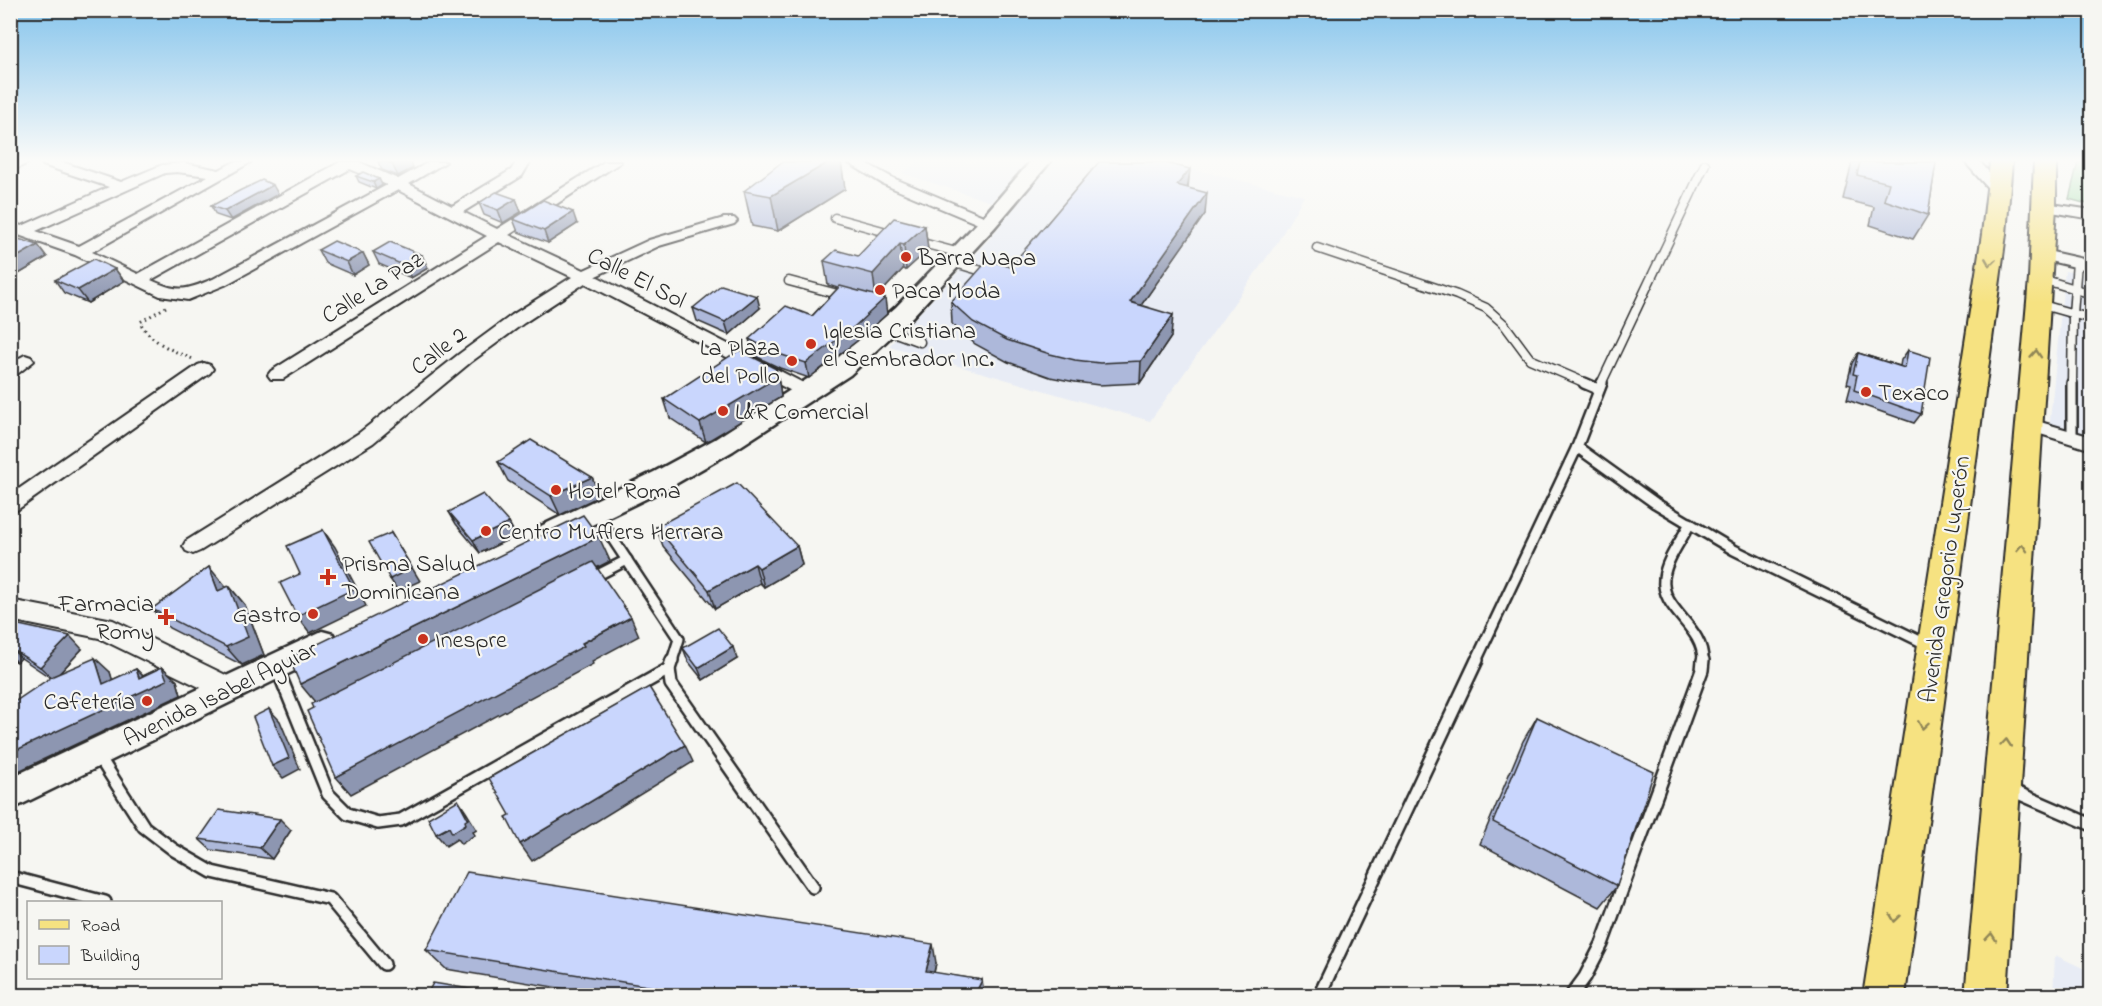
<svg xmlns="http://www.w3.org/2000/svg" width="2102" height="1006" viewBox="0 0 2102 1006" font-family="'Indie Flower',sans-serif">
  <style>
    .built { fill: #e8ecf5 }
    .green { fill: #9adaa3; stroke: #628267; stroke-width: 1.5 }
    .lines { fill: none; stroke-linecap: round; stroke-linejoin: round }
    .service-far2-casing { stroke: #2b2b2b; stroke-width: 11 }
    .service-far1-casing { stroke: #2b2b2b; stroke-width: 14 }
    .service-casing { stroke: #2b2b2b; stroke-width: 16 }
    .minor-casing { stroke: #2b2b2b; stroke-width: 4 }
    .tertiary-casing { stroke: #2b2b2b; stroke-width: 4 }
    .secondary-casing { stroke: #2b2b2b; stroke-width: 5 }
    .primary-casing { stroke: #2b2b2b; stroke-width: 4 }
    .path { stroke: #2b2b2b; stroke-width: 3; stroke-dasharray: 1.5 4; stroke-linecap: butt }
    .service-far2 { stroke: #f6f6f2; stroke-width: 8 }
    .service-far1 { stroke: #f6f6f2; stroke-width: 9 }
    .service { stroke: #f6f6f2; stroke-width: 11 }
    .minor { fill: #f6f6f2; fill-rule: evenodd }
    .tertiary { fill: #f6f6f2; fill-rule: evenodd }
    .secondary { fill: #f6f6f2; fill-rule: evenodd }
    .primary { fill: #f6e281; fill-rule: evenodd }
    .wall { fill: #adb8da; stroke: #2b2b2b; stroke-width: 1.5 }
    .shaded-wall { fill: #8d96b1; stroke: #2b2b2b; stroke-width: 1.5 }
    .building { fill: #c9d6fd; stroke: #2b2b2b; stroke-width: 1.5 }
    .oneway { stroke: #908656 }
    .poi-dot { fill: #c8321e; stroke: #f6f6f2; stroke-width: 2 }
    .labels { text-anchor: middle; stroke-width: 4.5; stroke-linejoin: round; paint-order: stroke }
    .poi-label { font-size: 24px; fill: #2b2b2b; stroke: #f6f6f2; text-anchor: start }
    .street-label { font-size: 24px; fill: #2b2b2b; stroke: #f6f6f2 }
  </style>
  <rect width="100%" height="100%" fill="#f6f6f2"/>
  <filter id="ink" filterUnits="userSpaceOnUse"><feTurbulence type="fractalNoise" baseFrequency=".0167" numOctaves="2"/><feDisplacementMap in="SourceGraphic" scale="12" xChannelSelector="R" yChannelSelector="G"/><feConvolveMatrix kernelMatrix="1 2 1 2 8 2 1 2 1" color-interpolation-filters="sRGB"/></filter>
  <g filter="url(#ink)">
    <g class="built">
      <polygon points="918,162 1029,162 991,202 902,173"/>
      <polygon points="1052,162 1174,162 1173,164 1304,196 1277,243 1150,421 889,346 991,237"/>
      <polygon points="2065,271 2091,276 2091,443 2049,431"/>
      <polygon points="2055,955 2091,972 2091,995 2053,995"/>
    </g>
    <polygon class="green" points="2078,162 2091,162 2091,205 2069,199"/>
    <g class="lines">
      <defs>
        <g id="service-far2">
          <polyline points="835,218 894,234"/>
          <polyline points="915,241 960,253"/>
          <polyline points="1317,248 1457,295 1486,308 1504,324 1530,359 1588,384"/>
          <polyline points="952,262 982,271"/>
          <polyline points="2042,279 2092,294"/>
          <polyline points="789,281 845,296"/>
          <polyline points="2039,304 2092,319"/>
          <polyline points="885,329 920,342"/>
          <polyline points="1601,384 1705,164"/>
          <polyline points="2072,384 2073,314 2077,262"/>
        </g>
        <g id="service-far1">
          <polyline points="1584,383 1598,389"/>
          <polyline points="1602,383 1577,447 1655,503 1734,550 1930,646"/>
          <polyline points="2072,438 2072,383"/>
          <polyline points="595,512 679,639 672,661"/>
          <path d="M 1690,523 C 1682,540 1666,559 1664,578 C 1660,610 1704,626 1703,661"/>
          <polyline points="592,578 627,560"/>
          <polyline points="1476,661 1577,447"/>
        </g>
        <g id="service">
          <polyline points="672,660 669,669 671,684 813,887"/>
          <polyline points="277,668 328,794 348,814 378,823 401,820 669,669"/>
          <polyline points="98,755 144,827 174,850 212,872 330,899 384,964"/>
          <polyline points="2011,790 2092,825"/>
          <polyline points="10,877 105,902"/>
          <polyline points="1319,996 1477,660"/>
          <polyline points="1571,996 1585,977 1602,944 1702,670 1703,660"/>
        </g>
        <g id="minor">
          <polygon points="10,162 30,162 10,172"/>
          <path d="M 41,162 L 62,162 L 121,182 L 162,165 L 184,163 L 219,170 L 234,162 L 251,162 L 92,252 L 138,274 L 340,162 L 359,162 L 398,179 L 429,162 L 446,162 L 409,184 L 452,206 L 511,170 L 516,162 L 530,162 L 522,176 L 463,212 L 497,229 L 604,162 L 621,162 L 509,235 L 584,270 L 649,240 L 724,218 L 734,218 L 737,221 L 734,224 L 659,246 L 596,276 L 813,388 L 816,392 L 813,396 L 801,396 L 585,283 L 524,323 L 471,362 L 373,443 L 200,551 L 193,554 L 186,551 L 183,546 L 186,541 L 359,433 L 459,354 L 512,315 L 572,277 L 499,242 L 283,379 L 271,379 L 268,375 L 271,371 L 487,236 L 398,190 L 225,285 L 188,300 L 160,296 L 75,255 L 10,232 L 10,223 L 22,226 L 109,187 L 43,165 ZM 350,169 L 387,185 L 213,279 C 186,290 179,293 151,280 ZM 177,172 L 208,176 L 79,246 L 36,231 L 165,173 Z"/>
          <polygon points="847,162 864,162 893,178 993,220 996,223 988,228 983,226 883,184"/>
          <polygon points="1965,162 1980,162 2003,188 2005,191 2003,194 1993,194"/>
          <polygon points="2045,203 2092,210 2092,219 2040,210 2038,207"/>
          <polygon points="2043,250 2092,261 2092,271 2037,258 2035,255 2037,252"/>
          <polygon points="25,355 31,357 34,361 16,375 10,377 10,363"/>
          <polygon points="204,363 210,365 213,369 210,373 17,510 10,512 10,495 198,365"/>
          <polygon points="2030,419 2092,437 2092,450 2024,429 2021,425 2024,421"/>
        </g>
        <polygon id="tertiary" points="10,600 113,620 238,681 242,689 238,697 228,701 99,638 10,620"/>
        <g id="secondary">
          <polygon points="1030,162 1050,162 995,227 912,317 850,375 733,451 672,486 561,540 551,543 541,540 537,533 541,526 654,472 715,439 832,363 896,307 981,219"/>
          <polygon points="322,631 333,634 337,643 333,652 10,810 10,778"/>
        </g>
        <g id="primary">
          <polygon points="1990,162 2012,162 2006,234 1905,996 1863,996 1982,234"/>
          <polygon points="2034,162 2056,162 2056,207 2007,996 1965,996 2029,279"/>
        </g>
      </defs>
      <use href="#service-far2" class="service-far2-casing"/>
      <use href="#service-far1" class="service-far1-casing"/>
      <use href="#service" class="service-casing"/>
      <use href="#minor" class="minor-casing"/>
      <use href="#tertiary" class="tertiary-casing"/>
      <use href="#secondary" class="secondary-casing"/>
      <use href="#primary" class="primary-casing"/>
      <path class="path" d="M 166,307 L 140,322 C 150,342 173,351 193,359"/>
      <use href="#service-far2" class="service-far2"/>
      <use href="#service-far1" class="service-far1"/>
      <use href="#service" class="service"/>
      <use href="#minor" class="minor"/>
      <use href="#tertiary" class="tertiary"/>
      <use href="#secondary" class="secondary"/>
      <use href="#primary" class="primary"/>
    </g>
    <g class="wall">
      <polygon points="378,162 411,162 413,168 398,176 382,170"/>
      <polygon points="786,162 841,162 845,189 778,231 752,226 744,191"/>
      <polygon points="1099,162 1174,162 1172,165 1190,169 1188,188 1205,214 1141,305 1171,337 1140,383 1099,385 1075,382 1050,377 1008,362 975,344 952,324 951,302 1010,267"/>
      <polygon points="1852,162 1936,162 1928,215 1913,239 1870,225 1874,207 1843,199"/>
      <polygon points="356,176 379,179 382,185 376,189 359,182"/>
      <polygon points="278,194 231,220 216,215 211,206"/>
      <polygon points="516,199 521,212 503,223 484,215 479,203"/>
      <polygon points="513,219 577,224 548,243 518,232"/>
      <polygon points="925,226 928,250 906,270 903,269 878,296 887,314 857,341 809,378 780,368 753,355 749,339 812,316 838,288 828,285 824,261 858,256"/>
      <polygon points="10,241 47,257 17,275 10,273"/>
      <polygon points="318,250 363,253 369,265 353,275 325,263"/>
      <polygon points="373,252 428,268 411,278 379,264"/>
      <polygon points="115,269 124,281 88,303 64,293 55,280"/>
      <polygon points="693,308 760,308 729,335 697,321"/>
      <polygon points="1908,350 1921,414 1914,423 1847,400 1851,385 1847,384 1852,363 1858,353 1900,366 1901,360"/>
      <polygon points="776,369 780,388 781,397 706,442 670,418 664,399"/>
      <polygon points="498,462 592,477 600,496 560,515 508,481"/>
      <polygon points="449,512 509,523 516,536 480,553 456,524"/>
      <polygon points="656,527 797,546 802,565 764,587 760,583 715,609 663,546"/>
      <polygon points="209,567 225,588 229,586 245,605 264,655 242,665 169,628 152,609"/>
      <polygon points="10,623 82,649 59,674 110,672 112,680 136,669 143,676 162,667 177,681 181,695 51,678 21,658 17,662 10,660"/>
      <polygon points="683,648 737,659 703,680 688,661"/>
      <polygon points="1537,717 1617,886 1600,907 1480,844 1523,741"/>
      <polygon points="291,830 272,859 211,850 199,839"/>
      <polygon points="426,950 936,963 934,973 982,980 984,996 607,996 446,969"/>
    </g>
    <g class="shaded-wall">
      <polygon points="397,162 411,162 413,168 398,176 392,164"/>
      <polygon points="829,162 841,162 845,189 778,231 771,196"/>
      <polygon points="1161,162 1174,162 1160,183"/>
      <polygon points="1190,169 1187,190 1177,185"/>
      <polygon points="379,179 382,185 376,189 373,182"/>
      <polygon points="273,185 278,194 231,220 225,211"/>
      <polygon points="1207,193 1205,214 1128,324 1130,302"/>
      <polygon points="516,199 521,212 503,223 498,210"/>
      <polygon points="573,212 577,224 548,243 544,231"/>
      <polygon points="925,226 928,250 906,270 904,245"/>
      <polygon points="900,244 903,269 876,298 873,274"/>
      <polygon points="38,245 47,257 17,275 10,267 10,261"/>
      <polygon points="363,253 369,265 353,275 347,262"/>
      <polygon points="422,255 428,268 411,278 405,266"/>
      <polygon points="115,269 124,281 88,303 78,290"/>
      <polygon points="757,296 760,308 729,335 725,322"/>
      <polygon points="885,298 887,314 857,341 809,378 806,363"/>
      <polygon points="1173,315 1171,337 1140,383 1141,361"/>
      <polygon points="776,369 780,388 781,397 706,442 700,423"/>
      <polygon points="592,477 600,496 560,515 551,496"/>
      <polygon points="509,523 516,536 480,553 473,540"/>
      <polygon points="323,530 335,547 366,606 310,633 297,616"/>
      <polygon points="391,533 420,581 398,591 390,579"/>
      <polygon points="599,537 610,561 320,708 300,684"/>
      <polygon points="797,546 802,565 764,587 759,568"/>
      <polygon points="755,564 760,583 715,609 709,590"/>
      <polygon points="209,567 225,586 233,610 218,591"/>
      <polygon points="229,586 245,605 264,655 242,665 226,647"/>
      <polygon points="631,617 639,636 592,661 593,664 351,794 336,777"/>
      <polygon points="70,636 82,649 54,679 40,667"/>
      <polygon points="733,647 737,659 703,680 698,668"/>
      <polygon points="10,648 21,658 17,662 10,657"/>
      <polygon points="95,658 110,672 118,698 103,684"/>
      <polygon points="162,667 177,681 181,695 10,775 10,753 139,678 136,669 150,683"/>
      <polygon points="269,709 280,721 300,769 283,778 272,766"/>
      <polygon points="685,745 693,762 532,861 520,844"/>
      <polygon points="458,800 466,812 477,830 473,832 475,835 461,844 457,839 446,846 436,834 449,827"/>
      <polygon points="280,819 291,830 272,859 260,848"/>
      <polygon points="10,915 18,920 10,928"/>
      <polygon points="933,944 936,963 930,990 926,971"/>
      <polygon points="982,980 984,996 974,996"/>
    </g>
    <g class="building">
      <polygon points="387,162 397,162 392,164"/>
      <polygon points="782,162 829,162 771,196 744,191"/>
      <polygon points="1099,162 1161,162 1190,169 1177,185 1207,193 1130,302 1173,315 1141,361 1100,363 1075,360 1050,354 1007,340 973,322 951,302 988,260 1010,267"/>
      <polygon points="1860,162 1936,162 1928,215 1884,200 1889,183 1857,175"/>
      <polygon points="363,172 379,179 373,182 356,176"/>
      <polygon points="262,180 273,185 225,211 211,206 241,190"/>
      <polygon points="496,192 516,199 498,210 479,203"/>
      <polygon points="543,200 573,212 544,231 513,219"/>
      <polygon points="894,218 925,226 904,245 900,244 873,274 824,261 836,250 858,256"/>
      <polygon points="15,238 38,245 10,261 10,241"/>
      <polygon points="334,241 363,253 347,262 318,250"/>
      <polygon points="390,242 422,255 405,266 373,252"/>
      <polygon points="94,259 115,269 78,290 55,280"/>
      <polygon points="721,285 757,296 725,322 693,308"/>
      <polygon points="840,286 885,298 855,326 806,363 776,353 749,339 786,306 812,316"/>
      <polygon points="739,350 776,369 776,378 700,423 664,399"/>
      <polygon points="1908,350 1930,357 1921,414 1854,390 1857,375 1853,374 1858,353 1905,368"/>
      <polygon points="531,440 592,477 551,496 498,462"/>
      <polygon points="737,483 797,546 759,568 755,564 709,590 656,527"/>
      <polygon points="483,494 509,523 473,540 449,512"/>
      <polygon points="583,515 599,537 300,684 289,658"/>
      <polygon points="323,530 354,589 297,616 280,583 300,574 287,546"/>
      <polygon points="391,533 412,568 390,579 369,542"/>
      <polygon points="593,562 631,617 582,643 584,646 336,777 307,711 313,708 311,704"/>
      <polygon points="209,567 218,591 229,586 248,637 226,647 152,609"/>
      <polygon points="10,623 70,636 40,667 10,648"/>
      <polygon points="718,628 733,647 698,668 683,648"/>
      <polygon points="95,658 103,684 136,669 139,678 162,667 167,680 10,753 10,705 53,676"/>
      <polygon points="649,687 685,745 520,844 506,817 510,815 489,778"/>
      <polygon points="269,709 289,758 272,766 253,717"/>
      <polygon points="1537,717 1654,772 1617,886 1493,822"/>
      <polygon points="458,800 468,819 465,821 466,824 452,833 449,827 436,834 428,818"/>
      <polygon points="219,810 280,819 260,848 199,839"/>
      <polygon points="467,872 933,944 926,971 982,980 974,996 709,996 426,950"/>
      <polygon points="433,983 513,996 426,996"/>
    </g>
    <defs><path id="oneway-chevron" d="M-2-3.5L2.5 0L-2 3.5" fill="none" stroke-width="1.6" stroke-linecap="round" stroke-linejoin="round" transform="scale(1.5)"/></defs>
    <g class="oneway">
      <use href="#oneway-chevron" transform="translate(1990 262) rotate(98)"/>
      <use href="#oneway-chevron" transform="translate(2036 354) rotate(-86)"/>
      <use href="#oneway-chevron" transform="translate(2022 548) rotate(-86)"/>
      <use href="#oneway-chevron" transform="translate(1923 725) rotate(98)"/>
      <use href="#oneway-chevron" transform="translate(2006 743) rotate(-85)"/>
      <use href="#oneway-chevron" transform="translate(1895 918) rotate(98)"/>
      <use href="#oneway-chevron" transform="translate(1991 937) rotate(-85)"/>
    </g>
  </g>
  <linearGradient id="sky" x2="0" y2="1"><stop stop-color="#85c4ec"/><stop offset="0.53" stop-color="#fbfbf9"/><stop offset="1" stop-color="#fbfbf9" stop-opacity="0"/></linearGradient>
  <rect width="2102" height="303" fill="url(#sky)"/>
  <g class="poi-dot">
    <circle cx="906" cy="257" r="6"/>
    <circle cx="880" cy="290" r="6"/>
    <circle cx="811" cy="344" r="6"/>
    <circle cx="792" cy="361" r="6"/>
    <circle cx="1866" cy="392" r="6"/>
    <circle cx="723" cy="411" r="6"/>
    <circle cx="556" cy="490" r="6"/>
    <circle cx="486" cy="531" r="6"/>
    <path d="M325 568h6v6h6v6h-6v6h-6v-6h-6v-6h6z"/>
    <circle cx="313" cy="614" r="6"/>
    <path d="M163 608h6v6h6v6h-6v6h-6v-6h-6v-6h6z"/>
    <circle cx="423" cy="639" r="6"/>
    <circle cx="147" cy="701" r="6"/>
  </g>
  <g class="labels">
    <g class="poi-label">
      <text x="918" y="265">Barra Napa</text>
      <text x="892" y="298">Paca Moda</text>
      <text x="823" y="338">Iglesia Cristiana<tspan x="823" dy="28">el Sembrador Inc.</tspan></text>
      <text x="780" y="355" text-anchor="end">La Plaza<tspan x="780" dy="28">del Pollo</tspan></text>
      <text x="1878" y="400">Texaco</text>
      <text x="735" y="419">L&amp;R Comercial</text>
      <text x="568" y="498">Hotel Roma</text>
      <text x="498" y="539">Centro Mufflers Herrara</text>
      <text x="342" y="571">Prisma Salud<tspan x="342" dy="28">Dominicana</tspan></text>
      <text x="154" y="611" text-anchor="end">Farmacia<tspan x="154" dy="28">Romy</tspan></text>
      <text x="301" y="622" text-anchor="end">Gastro</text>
      <text x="435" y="647">Inespre</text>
      <text x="135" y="709" text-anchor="end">Cafetería</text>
    </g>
    <g class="street-label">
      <text transform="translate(637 277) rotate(27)" y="8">Calle El Sol</text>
      <text transform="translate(372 287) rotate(-32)" y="8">Calle La Paz</text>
      <text transform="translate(438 350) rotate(-38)" y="8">Calle 2</text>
      <text transform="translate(1944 579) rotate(-82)" y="8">Avenida Gregorio Luperón</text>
      <text transform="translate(220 693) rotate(-26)" y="8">Avenida Isabel Aguiar</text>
    </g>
  </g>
  <rect width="2102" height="1006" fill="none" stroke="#f6f6f2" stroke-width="36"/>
  <rect x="18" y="18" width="2066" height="970" fill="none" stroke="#2b2b2b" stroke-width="2" filter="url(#ink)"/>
  <rect x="27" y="901" width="195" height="78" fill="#f6f6f2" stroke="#a5a5a2" stroke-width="1.5"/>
  <rect x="39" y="920" width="30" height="9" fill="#f6e281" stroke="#a5a5a2" stroke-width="1.5"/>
  <text x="81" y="931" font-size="18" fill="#2b2b2b">Road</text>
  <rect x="39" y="946" width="30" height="18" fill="#c9d6fd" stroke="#a5a5a2" stroke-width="1.5"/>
  <text x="81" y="961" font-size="18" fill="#2b2b2b">Building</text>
</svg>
